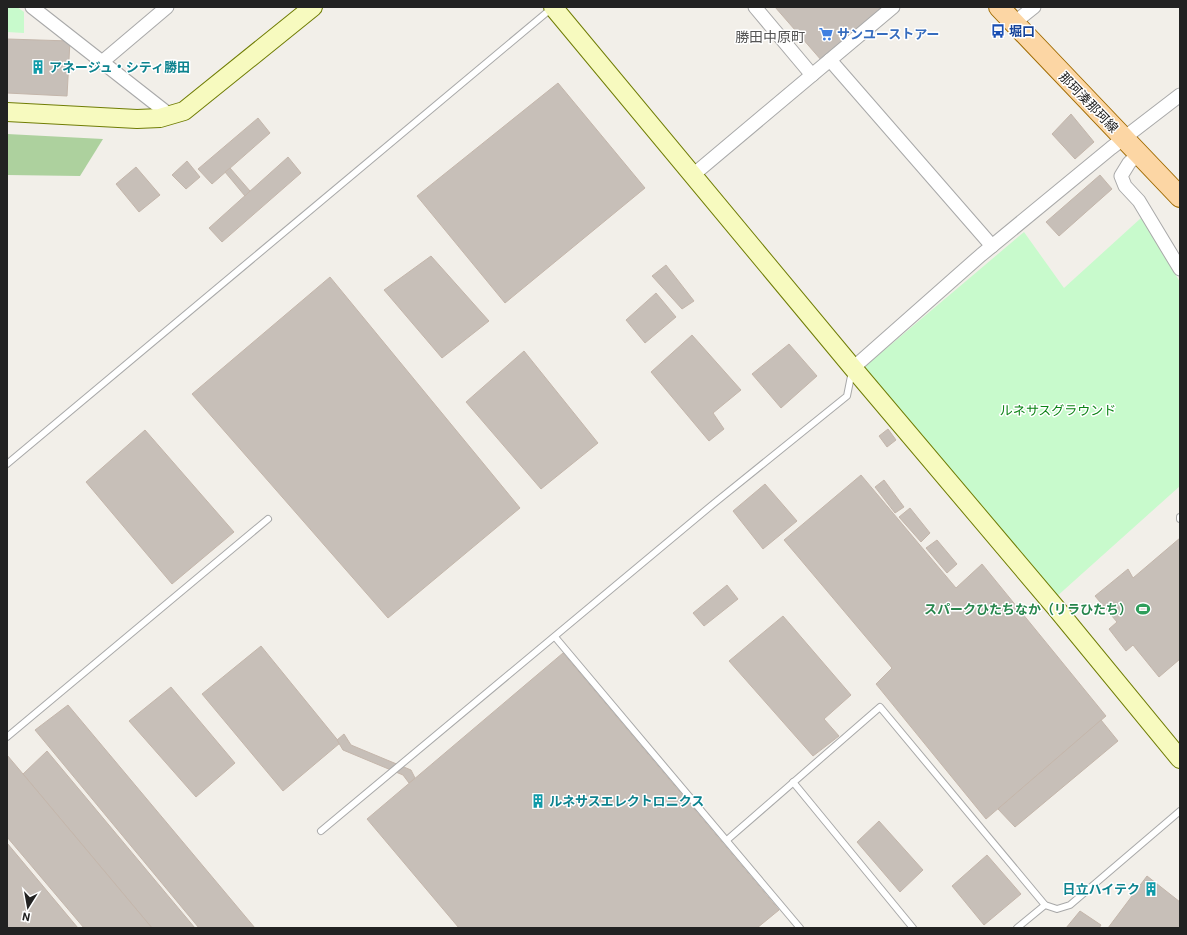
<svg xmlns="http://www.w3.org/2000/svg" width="1187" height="935" viewBox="0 0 1187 935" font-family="Roboto,'Noto Sans JP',sans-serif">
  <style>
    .forest { fill: #add19e }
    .park { fill: #c8facc }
    .building { fill: #c7bfb8; stroke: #c4b6ab }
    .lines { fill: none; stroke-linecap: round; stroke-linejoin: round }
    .lane-casing { stroke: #a9a9a9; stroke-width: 8 }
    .street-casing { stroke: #a9a9a9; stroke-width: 15 }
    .secondary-casing { stroke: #707d05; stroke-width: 20 }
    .primary-casing { stroke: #a06b00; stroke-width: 22 }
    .lane { stroke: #fff; stroke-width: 6 }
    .street { stroke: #fff; stroke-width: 13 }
    .secondary { stroke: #f7fabf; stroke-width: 18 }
    .primary { stroke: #fcd6a4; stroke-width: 20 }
    .labels { text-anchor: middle; stroke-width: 3; stroke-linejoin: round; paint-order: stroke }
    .transit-label { font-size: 13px; font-weight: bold; fill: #164399; stroke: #fff; text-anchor: start }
    .shop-label { font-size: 13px; font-weight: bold; fill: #366cbe; stroke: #fff; text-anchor: start }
    .culture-label { font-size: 13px; font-weight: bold; fill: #0d838f; stroke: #fff; text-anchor: start }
    .street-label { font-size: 13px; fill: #222; stroke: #fff }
    .park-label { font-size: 13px; fill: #0c8416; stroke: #fff }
    .leisure-label { font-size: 13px; font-weight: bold; fill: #27864d; stroke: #fff; text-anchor: end }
    .neighbourhood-label { font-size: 14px; fill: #555; stroke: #fff }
  </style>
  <rect width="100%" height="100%" fill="#f2efe9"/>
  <polygon class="forest" points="7,134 103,139 80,176 7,175"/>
  <g class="park">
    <polygon points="7,7 17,7 24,12 24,33 7,32"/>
    <polygon points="1141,218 1180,282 1180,486 1055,598 862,369 1024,232 1064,288"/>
  </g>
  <g class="building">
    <polygon points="775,7 886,7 822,61"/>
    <polygon points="7,39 70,41 67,96 7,93"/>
    <polygon points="558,83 645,188 505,303 417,196"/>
    <polygon points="1071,114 1094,142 1075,159 1052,134"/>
    <polygon points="258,118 270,133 212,184 198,169"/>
    <polygon points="288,157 301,173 222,242 209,228"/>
    <polygon points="187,161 200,177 186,189 172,175"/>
    <polygon points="136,167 160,195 139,212 116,184"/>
    <polygon points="230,168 250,191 245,196 225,172"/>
    <polygon points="1100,175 1112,189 1059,236 1046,222"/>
    <polygon points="431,256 489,321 442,358 384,290"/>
    <polygon points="666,265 694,301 682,309 652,276"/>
    <polygon points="330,277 520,508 388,618 192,394"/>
    <polygon points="656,293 676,317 645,343 626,320"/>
    <polygon points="692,335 741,390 713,413 724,429 709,441 651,372"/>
    <polygon points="789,344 817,376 781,408 752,374"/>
    <polygon points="524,351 598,443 541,489 466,402"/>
    <polygon points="888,429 896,440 887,447 879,436"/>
    <polygon points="145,430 234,532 172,584 86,482"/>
    <polygon points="861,475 956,588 982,564 1106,716 986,819 876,684 892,668 784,540"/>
    <polygon points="884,480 904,507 895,513 875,487"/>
    <polygon points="765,484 797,521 763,549 733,511"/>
    <polygon points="910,508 930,533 921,542 899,517"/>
    <polygon points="1180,538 1180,659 1159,677 1133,645 1126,651 1109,629 1117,622 1095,596 1128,569 1133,578"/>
    <polygon points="937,540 957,564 947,573 926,548"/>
    <polygon points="727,585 738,599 704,626 693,613"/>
    <polygon points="783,616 851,695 824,719 839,736 813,756 729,661"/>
    <polygon points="261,646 340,743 283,791 202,694"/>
    <polygon points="563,653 779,910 757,928 459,928 367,819"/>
    <polygon points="171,687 235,763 196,797 129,721"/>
    <polygon points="68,705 255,928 199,928 35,730"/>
    <polygon points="1101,720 1118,741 1015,827 998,809"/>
    <polygon points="344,734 351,745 411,770 415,778 409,783 403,775 343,750 337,740"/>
    <polygon points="47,751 195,928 152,928 23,774"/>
    <polygon points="7,755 23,774 152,928 84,928 7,837"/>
    <polygon points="879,821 923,870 900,892 857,842"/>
    <polygon points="7,843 78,928 7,928"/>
    <polygon points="987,855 1021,894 984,925 952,886"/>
    <polygon points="1147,876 1180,902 1180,928 1108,928"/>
    <polygon points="1080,911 1101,925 1099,928 1066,928"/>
  </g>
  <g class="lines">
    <defs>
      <g id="lane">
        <polyline points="7,464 552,8"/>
        <polyline points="1180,517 1180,519"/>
        <polyline points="555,637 800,928"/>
        <polyline points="7,737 268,519"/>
        <polyline points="793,782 913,928"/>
        <polyline points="321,831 712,505 847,396 852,371"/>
        <polyline points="727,840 880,707 1045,905 1057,909 1070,905 1180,811"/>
        <polyline points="1017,928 1045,905"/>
      </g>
      <g id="street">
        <polyline points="32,7 171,116"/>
        <polyline points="755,7 812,75"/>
        <polyline points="1014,23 1034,7"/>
        <polyline points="830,60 992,246"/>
        <polyline points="102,62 167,7"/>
        <polyline points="1138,154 1129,163 1121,176 1125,186 1139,201 1180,269"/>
        <polyline points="693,175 893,7"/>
        <polyline points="853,368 981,255 1111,148 1180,95"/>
      </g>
      <g id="secondary">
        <polyline points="553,7 853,368 1056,608 1180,759"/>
        <polyline points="7,112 137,119 160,118 184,111 313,7"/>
      </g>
      <polyline id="primary" points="999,7 1180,197"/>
    </defs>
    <use href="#lane" class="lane-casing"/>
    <use href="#street" class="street-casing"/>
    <use href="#secondary" class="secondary-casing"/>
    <use href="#primary" class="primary-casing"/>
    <use href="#lane" class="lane"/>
    <use href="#street" class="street"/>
    <use href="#secondary" class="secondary"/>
    <use href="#primary" class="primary"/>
  </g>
  <defs>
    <symbol id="bus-bare" viewBox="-9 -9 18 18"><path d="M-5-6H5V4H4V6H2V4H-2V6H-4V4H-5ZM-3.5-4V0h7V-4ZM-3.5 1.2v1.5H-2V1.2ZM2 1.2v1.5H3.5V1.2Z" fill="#1a4fb4" stroke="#fff" stroke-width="2.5" paint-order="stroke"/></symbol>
    <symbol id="supermarket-bare" viewBox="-9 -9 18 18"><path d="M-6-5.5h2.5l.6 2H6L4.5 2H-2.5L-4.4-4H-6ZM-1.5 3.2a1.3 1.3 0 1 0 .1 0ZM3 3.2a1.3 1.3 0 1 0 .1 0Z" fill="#3f7fe0" stroke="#fff" stroke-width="2.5" paint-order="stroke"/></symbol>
    <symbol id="building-bare" viewBox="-9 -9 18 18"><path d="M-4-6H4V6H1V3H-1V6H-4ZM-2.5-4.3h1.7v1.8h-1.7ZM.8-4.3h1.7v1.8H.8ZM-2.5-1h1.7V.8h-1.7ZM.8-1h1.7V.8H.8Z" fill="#0f9aa8" stroke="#fff" stroke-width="2.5" paint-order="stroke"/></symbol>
    <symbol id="stadium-bare" viewBox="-9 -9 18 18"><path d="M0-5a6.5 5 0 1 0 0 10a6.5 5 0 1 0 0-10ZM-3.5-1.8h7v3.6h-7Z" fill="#2e9e5b" stroke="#fff" stroke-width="2.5" paint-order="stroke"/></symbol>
  </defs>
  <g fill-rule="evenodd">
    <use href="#bus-bare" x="988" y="21" width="20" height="20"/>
    <use href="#supermarket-bare" x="816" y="24" width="20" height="20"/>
    <use href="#building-bare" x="28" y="57" width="20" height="20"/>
    <use href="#stadium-bare" x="1133" y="599" width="20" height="20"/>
    <use href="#building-bare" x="528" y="791" width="20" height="20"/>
    <use href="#building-bare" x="1141" y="879" width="20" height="20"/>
  </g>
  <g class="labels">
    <g class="transit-label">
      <text x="1009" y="36">堀口</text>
    </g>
    <g class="shop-label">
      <text x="837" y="39">サンユーストアー</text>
    </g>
    <g class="culture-label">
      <text x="49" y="72">アネージュ・シティ勝田</text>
      <text x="549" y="806">ルネサスエレクトロニクス</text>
      <text x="1140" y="894" text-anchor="end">日立ハイテク</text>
    </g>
    <g class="street-label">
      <text transform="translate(1089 102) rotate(46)" y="5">那珂湊那珂線</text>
    </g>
    <g class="park-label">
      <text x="1058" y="415">ルネサスグラウンド</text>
    </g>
    <g class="leisure-label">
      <text x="1132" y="614">スパークひたちなか（リラひたち）</text>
    </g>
    <g class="neighbourhood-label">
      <text x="770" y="42">勝田中原町</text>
    </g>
  </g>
  <rect width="1187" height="935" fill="none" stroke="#222222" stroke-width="16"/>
  <g transform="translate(28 907) rotate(191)" stroke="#ffffff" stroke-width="3" paint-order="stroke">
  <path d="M0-3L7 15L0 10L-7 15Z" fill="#222222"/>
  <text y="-6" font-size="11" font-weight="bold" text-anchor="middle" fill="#222222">N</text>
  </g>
</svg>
